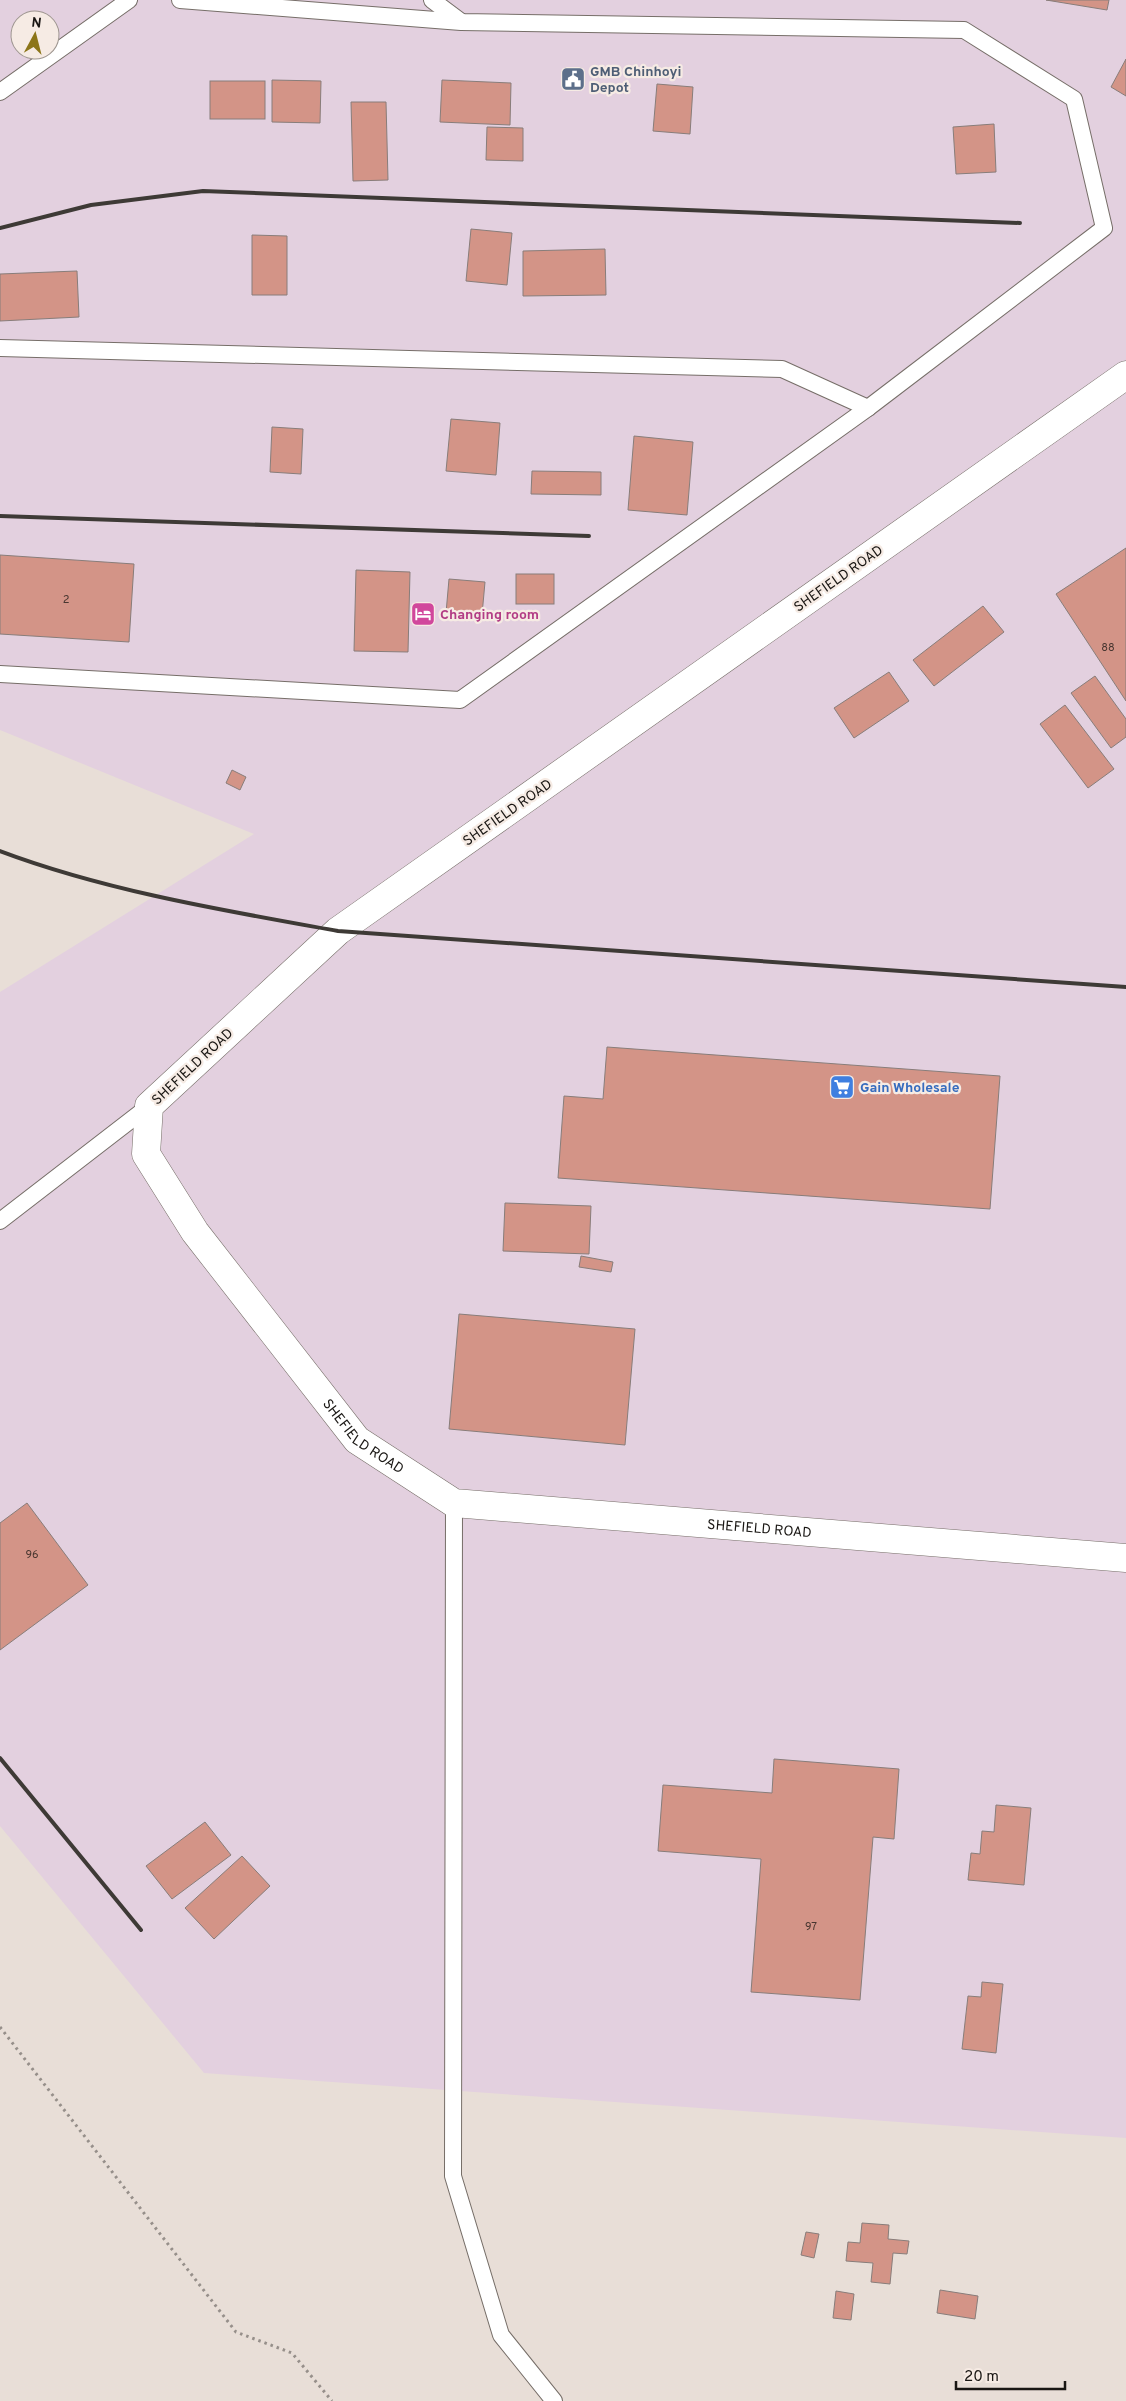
<svg xmlns="http://www.w3.org/2000/svg" width="1126" height="2401" viewBox="0 0 1126 2401" font-family="Overpass,sans-serif">
  <style>
    .industrial { fill: #e3d0df; fill-rule: evenodd }
    .building { fill: #d39487; stroke: #887d7a }
    .lines { fill: none; stroke-linecap: round; stroke-linejoin: round }
    .lane-casing { stroke: #766e68; stroke-width: 18 }
    .street-casing { stroke: #766e68; stroke-width: 29 }
    .path { stroke: #968f8a; stroke-width: 3; stroke-dasharray: 2.5 4; stroke-linecap: butt }
    .lane { stroke: #fff; stroke-width: 16 }
    .street { stroke: #fff; stroke-width: 28 }
    .rail { stroke: #3e3a36; stroke-width: 4 }
    .labels { text-anchor: middle; stroke-width: 4.5; stroke-linejoin: round; paint-order: stroke }
    .number-label { font-size: 11px; fill: #483630 }
    .service-label { font-size: 14px; font-weight: bold; fill: #4e5e75; stroke: #f6ebe4; text-anchor: start }
    .street-label { font-size: 14px; fill: #191613; stroke: #f6ebe4 }
    .hotel-label { font-size: 14px; font-weight: bold; fill: #b23c85; stroke: #f6ebe4; text-anchor: start }
    .shop-label { font-size: 14px; font-weight: bold; fill: #366cbe; stroke: #f6ebe4; text-anchor: start }
  </style>
  <rect width="100%" height="100%" fill="#e8ded7"/>
  <path class="industrial" d="M 0,0 L 1126,0 L 1126,2138 L 204,2073 L 0,1826 L 0,992 L 254,834 L 0,730 ZM 20,20 L 50,20 L 50,50 L 20,50 Z"/>
  <g class="building">
    <polygon points="1046,0 1109,0 1107,10"/>
    <polygon points="1126,59 1126,96 1111,87"/>
    <polygon points="272,80 321,81 320,123 272,122"/>
    <polygon points="442,80 511,83 510,125 440,122"/>
    <rect x="210" y="81" width="55" height="38"/>
    <polygon points="657,84 693,87 690,134 653,131"/>
    <polygon points="351,102 386,102 388,180 353,181"/>
    <polygon points="994,124 996,172 956,174 953,127"/>
    <polygon points="487,127 523,128 523,161 486,160"/>
    <polygon points="471,229 512,233 507,285 466,281"/>
    <polygon points="252,235 287,236 287,295 252,295"/>
    <polygon points="605,249 606,295 523,296 523,251"/>
    <polygon points="77,271 79,317 0,321 0,274"/>
    <polygon points="451,419 500,423 496,475 446,471"/>
    <polygon points="272,427 303,429 301,474 270,472"/>
    <polygon points="634,436 693,442 687,515 628,510"/>
    <polygon points="532,471 601,472 601,495 531,494"/>
    <polygon points="1126,548 1126,701 1056,594"/>
    <polygon points="0,555 134,564 129,642 0,634"/>
    <polygon points="356,570 410,572 408,652 354,651"/>
    <rect x="516" y="574" width="38" height="30"/>
    <polygon points="449,579 485,582 482,615 446,613"/>
    <polygon points="983,606 1004,632 934,686 913,660"/>
    <polygon points="889,672 909,701 854,738 834,708"/>
    <polygon points="1095,676 1126,719 1126,737 1111,748 1071,693"/>
    <polygon points="1065,705 1114,769 1088,788 1040,724"/>
    <polygon points="232,770 246,777 240,790 226,783"/>
    <polygon points="607,1047 1000,1076 990,1209 558,1178 564,1096 603,1099"/>
    <polygon points="505,1203 591,1206 589,1254 503,1251"/>
    <polygon points="581,1256 613,1262 611,1272 579,1267"/>
    <polygon points="459,1314 635,1329 625,1445 449,1429"/>
    <polygon points="27,1503 88,1585 0,1650 0,1523"/>
    <polygon points="774,1759 899,1769 894,1839 873,1837 860,2000 751,1992 761,1859 658,1851 663,1785 772,1793"/>
    <polygon points="996,1805 1031,1808 1024,1885 968,1880 971,1853 980,1854 982,1831 994,1832"/>
    <polygon points="205,1822 231,1855 172,1899 146,1866"/>
    <polygon points="242,1856 270,1886 214,1939 185,1908"/>
    <polygon points="982,1982 1003,1984 996,2053 962,2049 968,1996 981,1997"/>
    <polygon points="862,2223 889,2225 888,2239 909,2241 907,2254 893,2253 890,2284 871,2282 873,2263 846,2261 848,2242 860,2243"/>
    <polygon points="806,2232 819,2234 814,2258 801,2255"/>
    <polygon points="940,2290 978,2296 975,2319 937,2313"/>
    <polygon points="836,2291 854,2294 851,2320 833,2318"/>
  </g>
  <g class="lines">
    <defs>
      <g id="lane">
        <polyline points="432,0 460,21"/>
        <polyline points="0,92 129,0"/>
        <polyline points="0,348 782,369 868,408"/>
        <polyline points="0,674 460,700 868,408 1104,228 1074,99 964,30 461,22 180,0"/>
        <polyline points="0,1221 149,1106"/>
        <polyline points="454,1503 453,2176 501,2335 554,2401"/>
      </g>
      <g id="street">
        <path id="s1" d="M 1126,375 L 338,931 L 149,1106 L 146,1154 L 195,1232 L 357,1440 L 454,1503 L 1126,1558"/>
      </g>
    </defs>
    <use href="#lane" class="lane-casing"/>
    <use href="#street" class="street-casing"/>
    <polyline class="path" points="0,2027 236,2332 292,2353 332,2401"/>
    <use href="#lane" class="lane"/>
    <use href="#street" class="street"/>
    <g class="rail">
      <polyline points="0,228 91,205 203,191 1020,223"/>
      <polyline points="0,516 589,536"/>
      <path d="M 0,851 C 106,891 227,911 338,931 L 1126,987"/>
      <polyline points="0,1758 141,1930"/>
    </g>
  </g>
  <defs>
    <symbol id="civic-square" viewBox="-11 -11 22 22"><rect x="-9" y="-9" width="18" height="18" rx="4" fill="#5c6f8a" stroke="#f6ebe4"/><path d="M-.6-6.5H3V-4.5H.6V-3L4-1V1h2V6H-6V1h2V-1L-.6-3ZM-1.2 2.5V6h2.4V2.5Z" fill="#fff"/></symbol>
    <symbol id="hotel-square" viewBox="-11 -11 22 22"><rect x="-9" y="-9" width="18" height="18" rx="4" fill="#d1479c" stroke="#f6ebe4"/><path d="M-6-4.5h1.5V1H6V5H4.5V3h-9V5H-6ZM-4 0a1.8 1.8 0 1 1 3.6 0ZM.5 0V-2.5h3Q6-2.5 6 0Z" fill="#fff"/></symbol>
    <symbol id="supermarket-square" viewBox="-11 -11 22 22"><rect x="-9" y="-9" width="18" height="18" rx="4" fill="#3f7fe0" stroke="#f6ebe4"/><path d="M-6-5.5h2.5l.6 2H6L4.5 2H-2.5L-4.4-4H-6ZM-1.5 3.2a1.3 1.3 0 1 0 .1 0ZM3 3.2a1.3 1.3 0 1 0 .1 0Z" fill="#fff"/></symbol>
  </defs>
  <g fill-rule="evenodd">
    <use href="#civic-square" x="559" y="65" width="28" height="28"/>
    <use href="#hotel-square" x="409" y="600" width="28" height="28"/>
    <use href="#supermarket-square" x="828" y="1073" width="28" height="28"/>
  </g>
  <g class="labels">
    <g class="number-label">
      <text x="66" y="603">2</text>
      <text x="1108" y="651">88</text>
      <text x="32" y="1558">96</text>
      <text x="811" y="1930">97</text>
    </g>
    <g class="service-label">
      <text x="590" y="76">GMB Chinhoyi<tspan x="590" dy="16">Depot</tspan></text>
    </g>
    <g class="street-label">
      <text transform="translate(838 578) rotate(-35)" y="5">SHEFIELD ROAD</text>
      <text transform="translate(507 812) rotate(-35)" y="5">SHEFIELD ROAD</text>
      <text transform="translate(192 1066) rotate(-43)" y="5">SHEFIELD ROAD</text>
      <text dy="5" stroke="none"><textPath href="#s1" startOffset="1628">SHEFIELD ROAD</textPath></text>
      <text dy="5" stroke="none"><textPath href="#s1" startOffset="2048">SHEFIELD ROAD</textPath></text>
    </g>
    <g class="hotel-label">
      <text x="440" y="619">Changing room</text>
    </g>
    <g class="shop-label">
      <text x="860" y="1092">Gain Wholesale</text>
    </g>
  </g>
  <g transform="translate(35 35) rotate(7)"><circle r="24" fill="#f6ebe4" stroke="#9e9690"/>
  <path d="M0-4L9 19L0 12L-9 19Z" fill="#8c7519"/>
  <text y="-8" font-size="14" font-weight="bold" text-anchor="middle" fill="#191613">N</text>
  </g>
  <path d="M956 2381v8h109v-8" fill="none" stroke="#191613" stroke-width="2.5"/>
  <text x="964" y="2381" font-size="15" fill="#191613" stroke="#f6ebe4" stroke-width="4" paint-order="stroke">20 m</text>
</svg>
